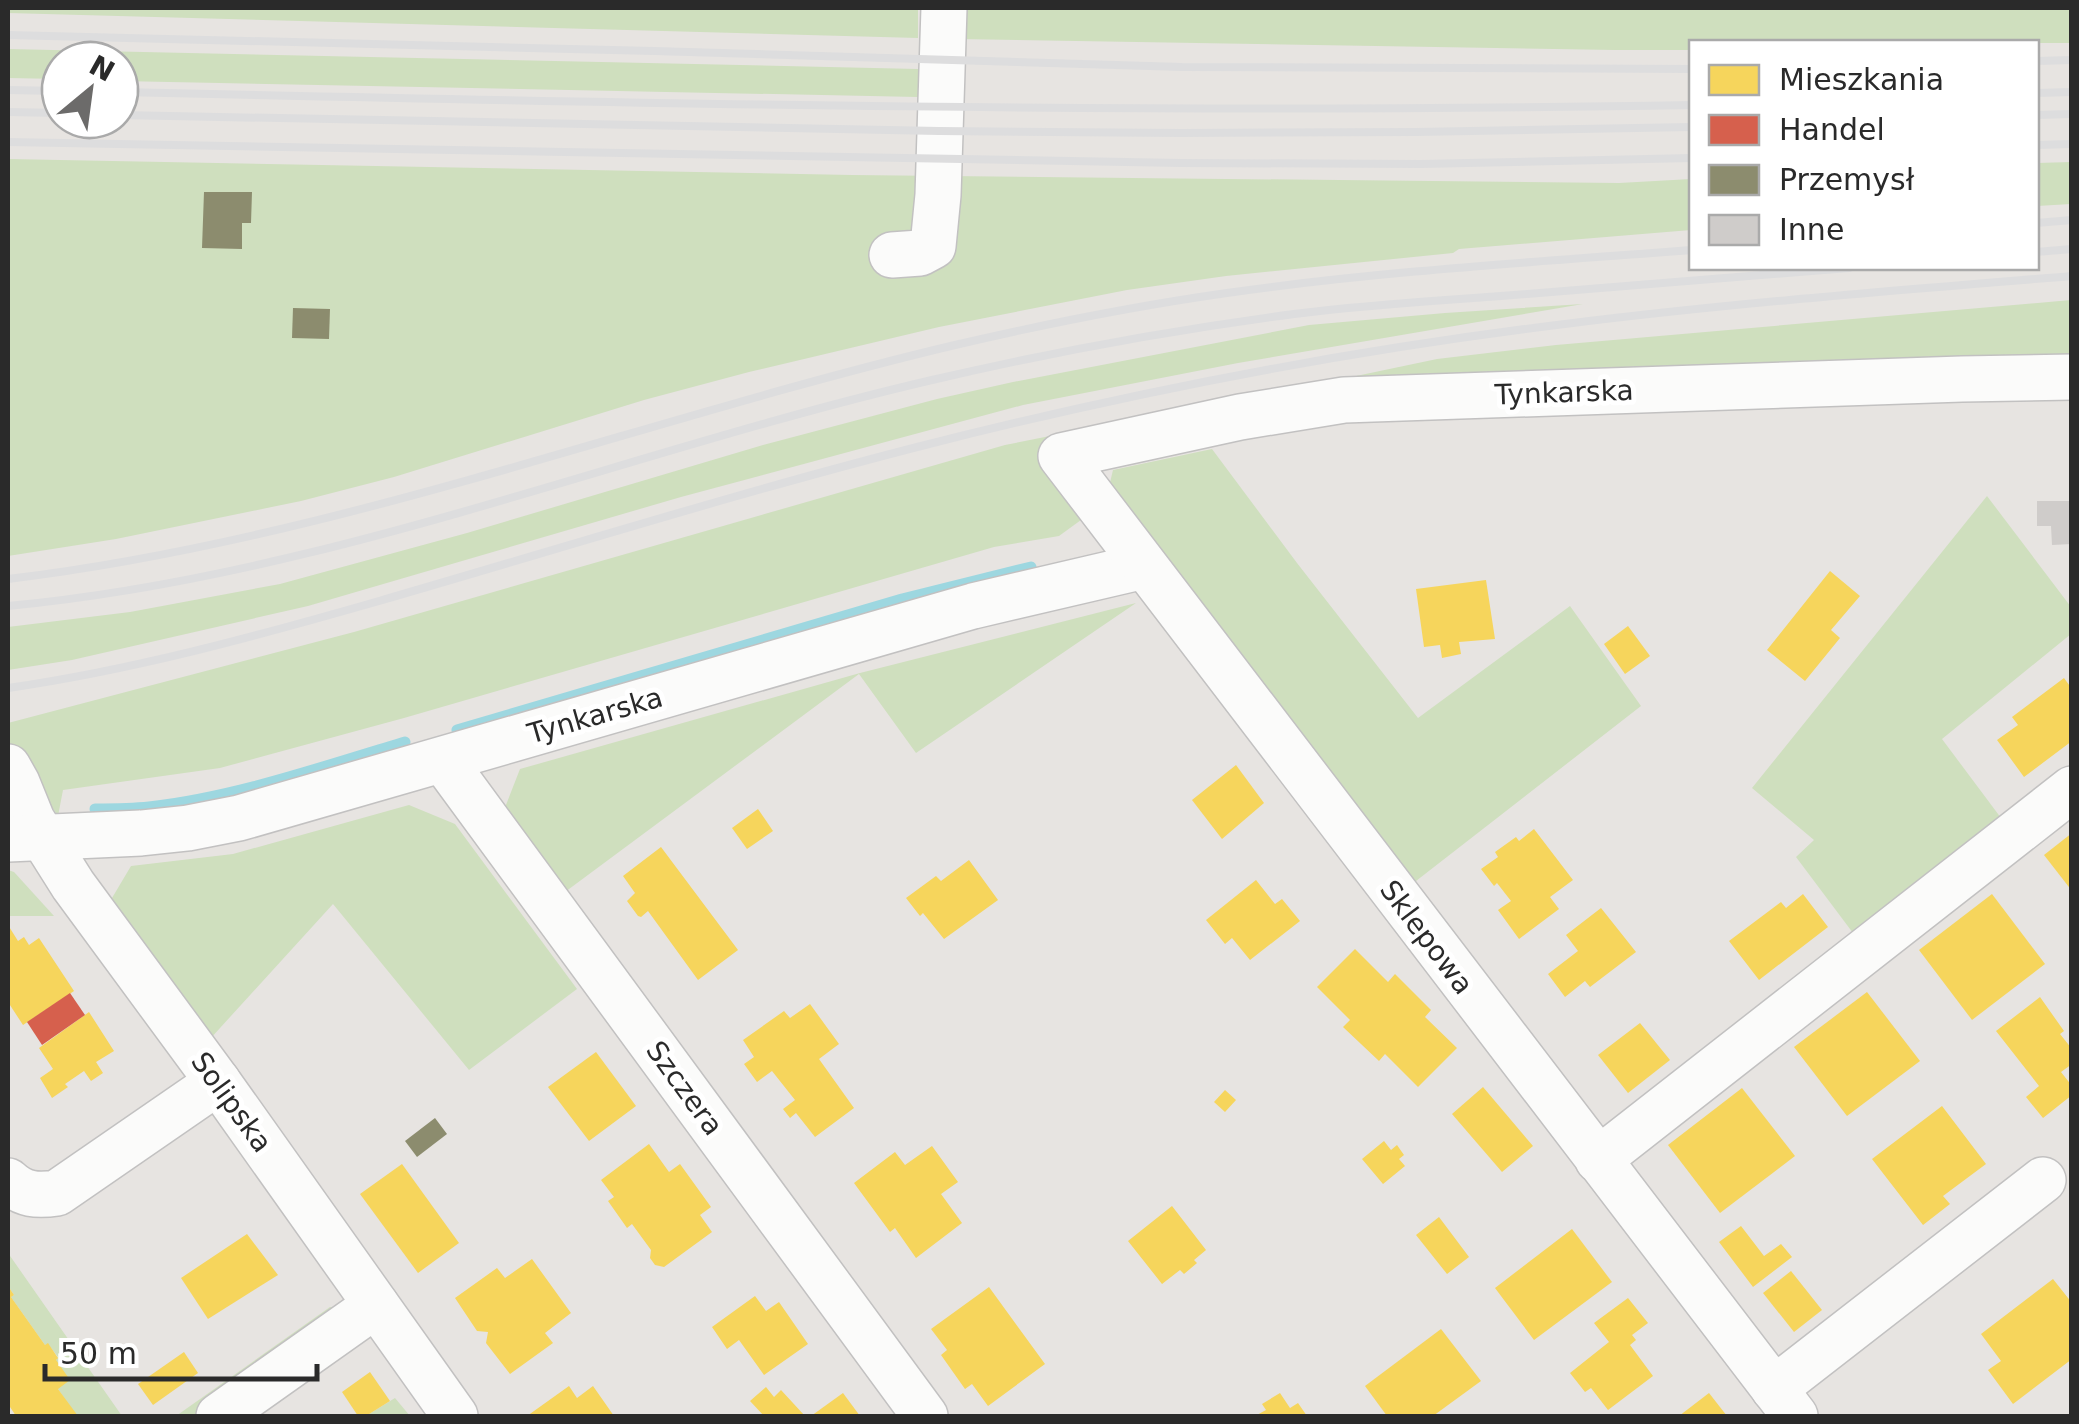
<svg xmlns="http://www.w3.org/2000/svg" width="2079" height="1424" viewBox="0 0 2079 1424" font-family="'DejaVu Sans',sans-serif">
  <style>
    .green { fill: #cfdfbe }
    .homes { fill: #f6d55c }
    .shops { fill: #d6604d }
    .industry { fill: #8c8c6e }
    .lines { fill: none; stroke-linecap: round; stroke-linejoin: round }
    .stream { stroke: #9dd7e0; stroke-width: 11 }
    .building { fill: #cfccca }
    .minor-casing { stroke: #c2c1c1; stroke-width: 48 }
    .minor { stroke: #fbfbfa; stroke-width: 45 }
    .rail { stroke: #ddddde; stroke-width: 8 }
    .labels { text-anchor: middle; stroke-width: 10; stroke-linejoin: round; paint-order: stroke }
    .street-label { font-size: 28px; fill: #2a2a2a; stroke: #fff }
  </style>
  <rect width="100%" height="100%" fill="#e7e4e1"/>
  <g class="green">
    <polygon points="8,8 918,8 918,38 8,13"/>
    <polygon points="957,8 2072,8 2071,43 1692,42 1691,50 1615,50 956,39"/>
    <polygon points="8,49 918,69 918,97 120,81 120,60 60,60 60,79 8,78"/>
    <polygon points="8,159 852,175 1619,183 1691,179 1691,230 1459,249 1453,253 1226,276 1127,290 939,327 749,372 644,400 394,477 301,501 116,539 8,556"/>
    <polygon points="2071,162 2071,204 2037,206 2037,163"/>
    <polygon points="2071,300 2071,366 1337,380 1437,359 1556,345"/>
    <polygon points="1583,304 1238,363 1023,405 681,497 308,606 72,660 8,670 8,627 130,612 280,584 467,533 763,445 937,399 1013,382 1309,325 1445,313"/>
    <polygon points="1050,436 1060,488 1081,520 1059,536 994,547 404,718 220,768 63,790 58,816 8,742 8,723 354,632 1005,445"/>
    <polygon points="1212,449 1297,563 1418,718 1570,606 1641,706 1416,881 1408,885 1108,491 1113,470"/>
    <polygon points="1987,496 2071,607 2071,634 1942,739 2007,826 1859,941 1796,857 1814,840 1752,788"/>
    <polygon points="1136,603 916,753 859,674 565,892 504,810 520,769 860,673"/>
    <polygon points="409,805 455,824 577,989 469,1070 333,904 210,1039 112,898 131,866 233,854"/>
    <polygon points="8,870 14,872 54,916 8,916"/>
    <polygon points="8,1253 122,1416 77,1416 58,1389 56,1360 58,1357 48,1344 45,1345 11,1297 14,1295 8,1286"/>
    <polygon points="330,1307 338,1308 199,1416 176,1416"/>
    <polygon points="395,1398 410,1416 366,1416"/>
  </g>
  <g class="homes">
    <polygon points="1830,571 1860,596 1831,630 1840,638 1805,681 1767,650"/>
    <polygon points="1486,580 1495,639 1459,642 1461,654 1442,658 1440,645 1424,647 1416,589"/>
    <polygon points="1628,626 1650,656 1625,674 1604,644"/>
    <polygon points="2064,678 2072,689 2072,700 2069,702 2072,705 2072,741 2024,777 1997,740 2018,725 2012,717"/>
    <polygon points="1236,765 1264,803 1222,839 1192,800"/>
    <polygon points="758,809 773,831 747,849 732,828"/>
    <polygon points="1534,829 1573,880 1550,897 1559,909 1519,939 1498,910 1511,901 1497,883 1494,886 1481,869 1498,857 1495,852 1516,837 1519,841"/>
    <polygon points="2072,833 2072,891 2044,855"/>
    <polygon points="661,847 738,950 698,980 648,911 641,917 638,916 627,901 635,893 623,876"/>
    <polygon points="969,860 998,900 944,939 923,913 920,916 906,898 936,876 941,881"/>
    <polygon points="1256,880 1275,904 1282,899 1300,921 1250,960 1232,938 1225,944 1206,920"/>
    <polygon points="1803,894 1828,927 1759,980 1729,941 1781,902 1786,908"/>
    <polygon points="1992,894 2045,964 1972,1020 1919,950"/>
    <polygon points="1601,908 1636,952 1590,987 1585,981 1565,997 1548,974 1578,951 1566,935"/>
    <polygon points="8,925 18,941 24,937 29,945 39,938 74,991 23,1025 8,1002"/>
    <polygon points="1355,949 1388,982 1395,974 1431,1010 1425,1017 1457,1048 1418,1087 1385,1054 1379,1061 1343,1027 1350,1020 1317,987"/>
    <polygon points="1867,992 1920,1061 1847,1116 1794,1047"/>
    <polygon points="2040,997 2064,1031 2060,1034 2072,1049 2072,1064 2061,1072 2072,1086 2072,1095 2043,1118 2026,1097 2039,1086 1996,1031"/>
    <polygon points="810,1004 839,1044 819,1059 854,1108 815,1137 796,1113 790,1118 783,1109 795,1100 772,1071 757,1082 744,1064 754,1057 743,1040 784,1011 790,1018"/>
    <polygon points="89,1012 114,1051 96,1062 103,1073 91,1081 84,1071 65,1084 68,1087 52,1098 40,1078 53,1069 39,1048"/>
    <polygon points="1640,1023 1670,1060 1628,1093 1598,1055"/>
    <polygon points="596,1052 636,1106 589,1141 548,1087"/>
    <polygon points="1483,1087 1533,1146 1502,1172 1452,1114"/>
    <polygon points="1742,1088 1795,1156 1720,1213 1668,1145"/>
    <polygon points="1225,1090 1236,1100 1225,1112 1214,1102"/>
    <polygon points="1942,1106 1986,1164 1943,1196 1950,1204 1923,1225 1872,1159"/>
    <polygon points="1384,1141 1391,1150 1397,1145 1404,1155 1399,1159 1405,1166 1383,1184 1362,1159"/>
    <polygon points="649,1144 669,1172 680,1164 711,1207 700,1215 712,1232 664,1267 655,1265 650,1258 651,1250 632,1224 627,1228 608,1201 614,1197 601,1180"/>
    <polygon points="932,1146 958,1182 941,1194 962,1223 916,1258 895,1228 890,1232 854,1183 895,1152 905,1165"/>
    <polygon points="402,1164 459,1243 418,1273 360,1194"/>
    <polygon points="1172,1206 1206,1250 1194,1260 1197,1263 1184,1274 1180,1270 1162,1284 1128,1241"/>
    <polygon points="1439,1217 1469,1257 1447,1274 1416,1235"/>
    <polygon points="1741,1226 1764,1256 1781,1244 1792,1257 1753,1287 1719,1242"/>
    <polygon points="1572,1229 1612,1282 1534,1340 1495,1288"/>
    <polygon points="247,1234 278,1275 208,1319 181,1278"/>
    <polygon points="532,1259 571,1313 545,1333 553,1343 510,1374 486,1343 488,1332 477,1331 455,1298 497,1268 505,1278"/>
    <polygon points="1791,1271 1822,1310 1794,1332 1763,1293"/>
    <polygon points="2053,1279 2072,1303 2072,1359 2013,1404 1988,1370 2001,1361 1981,1334"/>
    <polygon points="8,1286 14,1295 11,1297 45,1345 48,1343 58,1358 56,1360 70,1380 58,1389 78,1416 16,1416 8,1404"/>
    <polygon points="989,1287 1045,1364 988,1406 972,1384 965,1389 941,1355 947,1350 931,1329"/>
    <polygon points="755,1296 766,1311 779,1302 808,1344 764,1375 739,1340 727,1349 712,1327"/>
    <polygon points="1628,1298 1648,1323 1632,1335 1636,1340 1630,1345 1653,1376 1608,1410 1591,1388 1585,1392 1570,1373 1609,1342 1594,1323"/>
    <polygon points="1441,1329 1481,1381 1433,1416 1387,1416 1365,1386"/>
    <polygon points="184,1352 198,1373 153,1405 138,1384"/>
    <polygon points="370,1372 390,1401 366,1416 358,1416 342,1392"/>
    <polygon points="569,1386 577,1398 593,1386 614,1416 527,1416"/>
    <polygon points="766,1387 774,1397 781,1390 805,1416 764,1416 750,1401"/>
    <polygon points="843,1393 860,1416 811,1416"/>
    <polygon points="1280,1393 1290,1408 1298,1403 1307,1416 1255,1416 1266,1410 1262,1404"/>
    <polygon points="1709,1393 1727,1416 1679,1416"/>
  </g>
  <polygon class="shops" points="70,993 85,1015 42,1045 27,1022"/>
  <g class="industry">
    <polygon points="204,192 252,192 251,223 242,223 242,249 202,248"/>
    <polygon points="293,308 330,309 329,339 292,338"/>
    <polygon points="435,1118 447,1134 417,1157 405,1141"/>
  </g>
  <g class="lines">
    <g class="stream">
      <polyline points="457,730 902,599 1031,567"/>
      <path d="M 95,809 C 113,809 131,809 149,807 C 236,797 321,767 405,742"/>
    </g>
  </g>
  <polygon class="building" points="2037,501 2072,501 2072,544 2052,545 2051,526 2037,526"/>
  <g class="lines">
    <defs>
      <g id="minor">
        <polyline points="892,255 920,253 933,246 938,195 944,8"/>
        <polyline points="443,760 925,1416"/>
        <polyline points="8,767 17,783 32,820 73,885 218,1082 455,1416"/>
        <polyline points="8,839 141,833 188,828 239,818 973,606 1144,566"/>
        <polyline points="1598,1160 2072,789"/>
        <path d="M 8,1181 C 23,1195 37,1196 57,1193 L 218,1082"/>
        <polyline points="1774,1389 2043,1180"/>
        <polyline points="219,1416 376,1305"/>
        <polyline points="1795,1416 1061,456 1240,417 1344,400 1962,379 2072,377"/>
      </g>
    </defs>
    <use href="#minor" class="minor-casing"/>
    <use href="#minor" class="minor"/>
    <g class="rail">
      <polyline points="8,35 654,51 1182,67 1692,69"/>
      <polyline points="2036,61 2072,60"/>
      <polyline points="8,90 60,91"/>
      <path d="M 120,92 C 644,104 1168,114 1692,105"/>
      <polyline points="2036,93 2072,92"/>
      <polyline points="8,112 60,113"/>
      <polyline points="120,115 939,131 1182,133 1416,132 1692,127"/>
      <polyline points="2036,115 2072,114"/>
      <polyline points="8,142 1181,163 1421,164 1692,158"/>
      <polyline points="2036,145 2072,144"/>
      <polyline points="2036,223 2072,220"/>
      <polyline points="2036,252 2072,249"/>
      <path d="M 8,579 C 332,540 639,420 955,345 C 1045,324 1135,306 1227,293 C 1381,271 1537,262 1692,250"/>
      <path d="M 8,606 C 326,576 623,452 932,380 C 1052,352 1172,330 1294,314 C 1363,305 1432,301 1501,296 C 1617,286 1733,277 1849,268"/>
      <path d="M 8,688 C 133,670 257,636 379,601 C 562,548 744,491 929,444 C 1138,391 1351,350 1565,324 C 1733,303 1902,290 2072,276"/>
    </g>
  </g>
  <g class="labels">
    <g class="street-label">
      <text transform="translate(1564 392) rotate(-2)" y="10">Tynkarska</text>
      <text transform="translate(595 715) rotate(-16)" y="10">Tynkarska</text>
      <text transform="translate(1427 937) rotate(53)" y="10">Sklepowa</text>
      <text transform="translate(685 1088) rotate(54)" y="10">Szczera</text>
      <text transform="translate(232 1102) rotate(54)" y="10">Solipska</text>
    </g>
  </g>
  <rect width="2079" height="1424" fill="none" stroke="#2a2a2a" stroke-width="20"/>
  <rect x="1689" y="40" width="350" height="230" fill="#ffffff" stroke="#aaaaaa" stroke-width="2.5"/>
  <rect x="1709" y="65" width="50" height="30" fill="#f6d55c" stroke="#aaaaaa" stroke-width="2.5"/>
  <text x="1779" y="90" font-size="30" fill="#2a2a2a">Mieszkania</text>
  <rect x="1709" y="115" width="50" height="30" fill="#d6604d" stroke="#aaaaaa" stroke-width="2.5"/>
  <text x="1779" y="140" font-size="30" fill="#2a2a2a">Handel</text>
  <rect x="1709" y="165" width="50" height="30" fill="#8c8c6e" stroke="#aaaaaa" stroke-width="2.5"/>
  <text x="1779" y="190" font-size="30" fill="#2a2a2a">Przemysł</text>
  <rect x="1709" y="215" width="50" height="30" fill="#cfccca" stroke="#aaaaaa" stroke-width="2.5"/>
  <text x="1779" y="240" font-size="30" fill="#2a2a2a">Inne</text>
  <g transform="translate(90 90) rotate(29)"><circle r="48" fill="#ffffff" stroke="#aaaaaa" stroke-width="2.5"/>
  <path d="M0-8L18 38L0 25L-18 38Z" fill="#6c6b6a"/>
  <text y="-15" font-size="28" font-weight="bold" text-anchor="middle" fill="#2a2a2a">N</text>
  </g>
  <path d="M45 1364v15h272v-15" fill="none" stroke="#2a2a2a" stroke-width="5"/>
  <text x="60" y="1364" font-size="30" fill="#2a2a2a" stroke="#ffffff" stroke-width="8" paint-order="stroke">50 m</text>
</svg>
